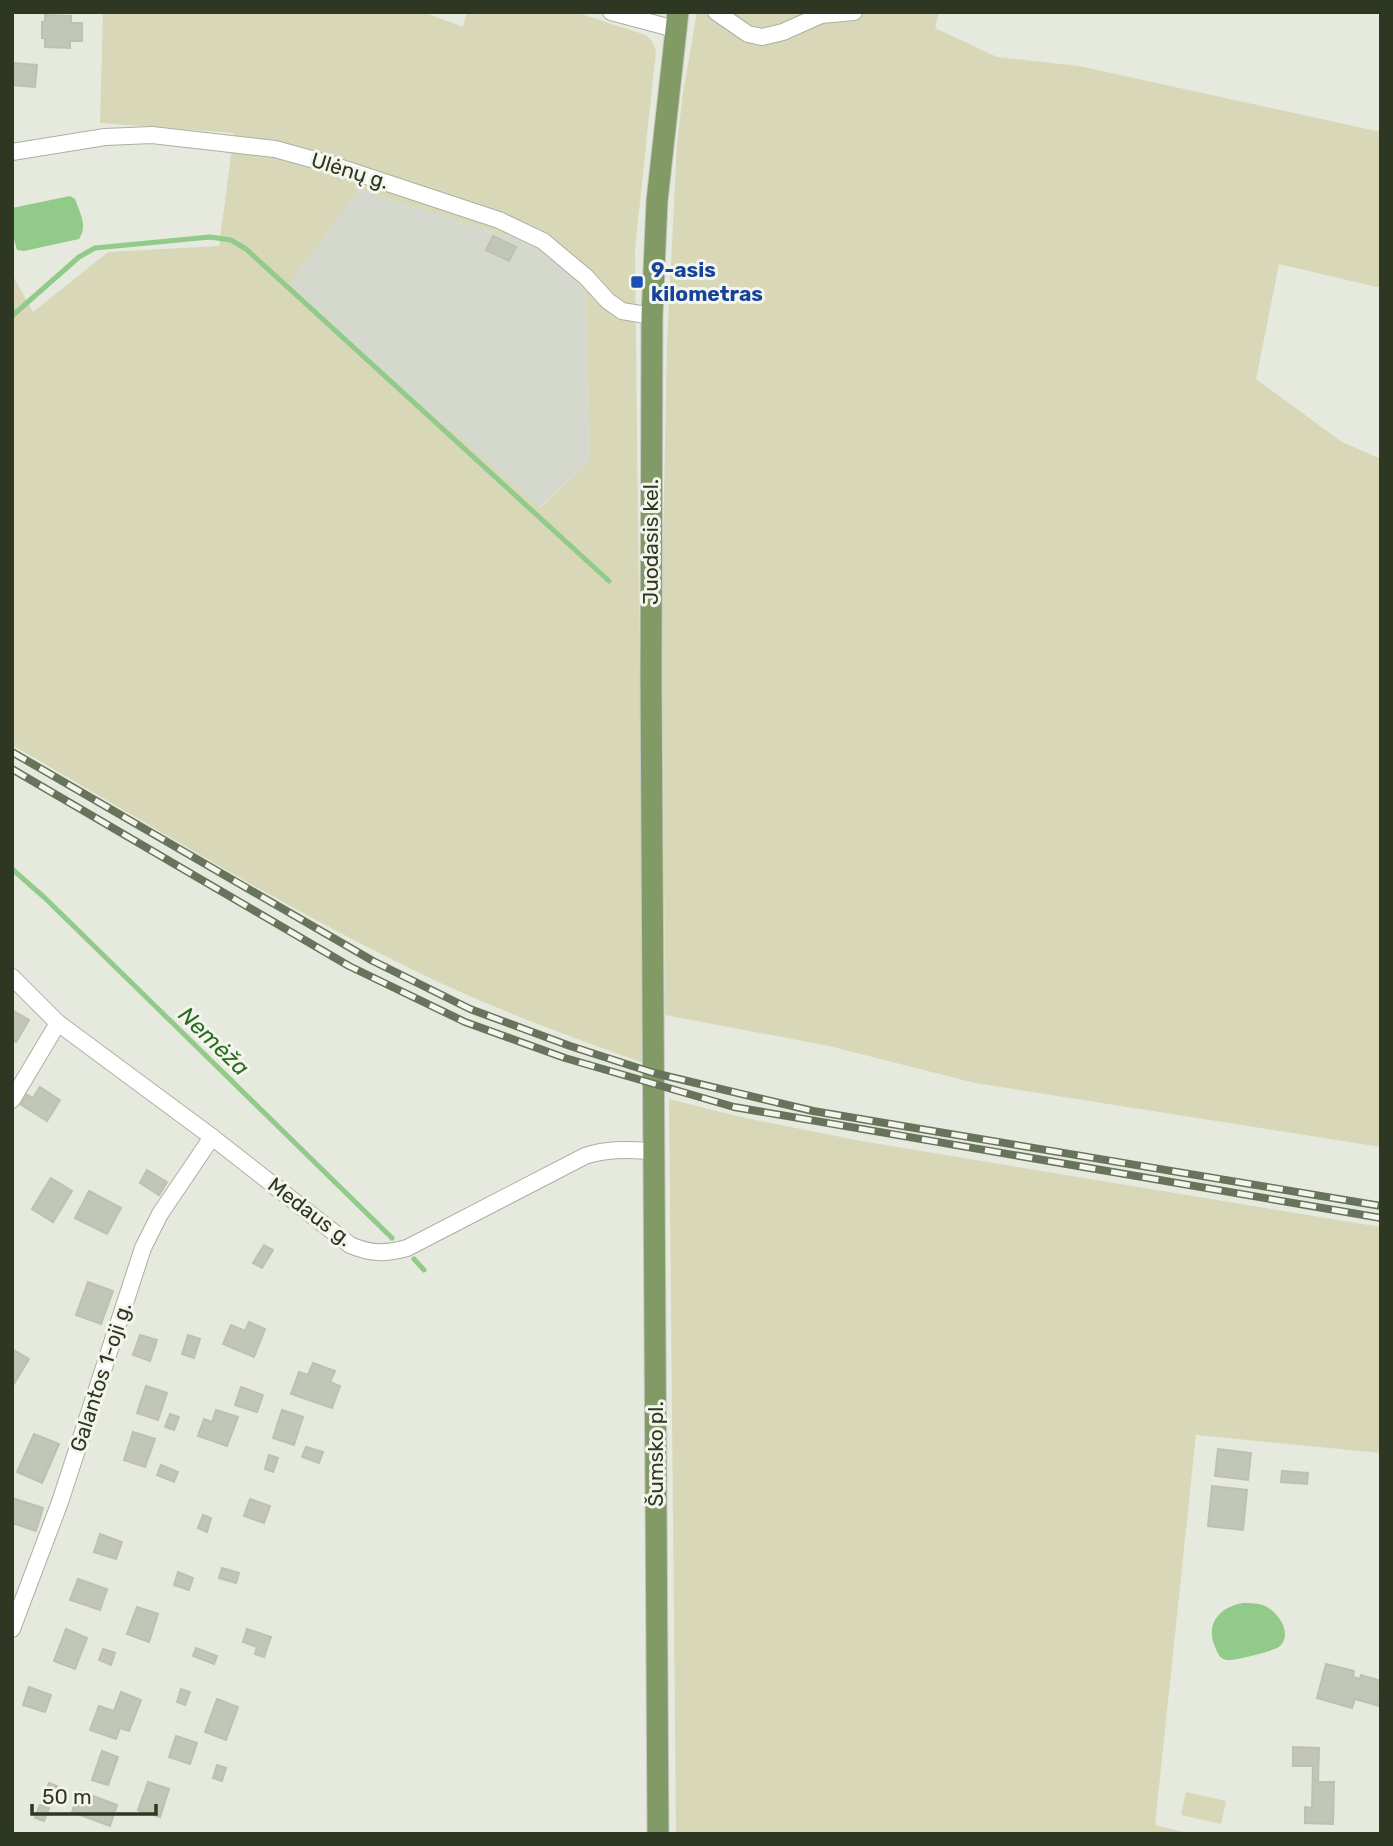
<svg xmlns="http://www.w3.org/2000/svg" width="1393" height="1846" viewBox="0 0 1393 1846" font-family="Rubik,sans-serif">
  <style>
    .built { fill: #d5d8cd }
    .green { fill: #d8d8b9; fill-rule: evenodd }
    .water { fill: #92ca8a }
    .lines { fill: none; stroke-linecap: round; stroke-linejoin: round }
    .stream { stroke: #92ca8a; stroke-width: 5 }
    .building { fill: #c2c6b7; stroke: #bdc1b2; stroke-width: 2 }
    .street-casing { stroke: #abb0a2; stroke-width: 18 }
    .primary-casing { stroke: #c4c7c1; stroke-width: 23 }
    .street { stroke: #fff; stroke-width: 16 }
    .primary { stroke: #829b66; stroke-width: 21 }
    .rail-casing { stroke: #68735b; stroke-width: 8 }
    .rail { stroke: #f4f6ee; stroke-width: 5; stroke-dasharray: 16; stroke-linecap: butt }
    .transit-dot { fill: #1a4fb4; stroke: #f4f6ee; stroke-width: 2.5 }
    .labels { text-anchor: middle; stroke-width: 6; stroke-linejoin: round; paint-order: stroke }
    .street-label { font-size: 21px; fill: #2d3721; stroke: #f4f6ee }
    .transit-label { font-size: 21px; font-weight: bold; fill: #164399; stroke: #f4f6ee; text-anchor: start }
    .water-label { font-size: 23px; font-style: italic; fill: #296d21; stroke: #f4f6ee }
  </style>
  <rect width="100%" height="100%" fill="#e6e9de"/>
  <polygon class="built" points="359,189 523,241 555,261 586,291 590,460 539,508 285,286"/>
  <g class="green">
    <path d="M 103,12 L 423,12 L 463,27 L 467,12 L 575,12 L 646,35 L 652,41 L 656,51 L 635,249 L 644,1063 C 559,1033 475,1002 395,961 C 264,896 139,818 12,745 L 12,274 L 33,312 L 108,252 L 219,246 L 234,133 L 100,123 ZM 359,189 L 523,241 L 555,261 L 586,291 L 590,460 L 540,508 L 286,287 Z"/>
    <polygon points="697,12 939,12 935,28 997,57 1079,66 1381,132 1381,288 1279,264 1256,379 1342,442 1381,459 1381,1147 975,1083 829,1046 665,1015 662,591 667,342 677,143 683,93"/>
    <polygon points="669,1099 745,1118 861,1141 1381,1227 1381,1453 1196,1435 1155,1825 1193,1834 676,1834"/>
    <polygon points="1186,1792 1226,1801 1221,1824 1181,1815"/>
  </g>
  <g class="water">
    <path d="M 70,196 L 75,199 C 80,213 88,226 79,239 L 24,251 L 17,250 L 12,232 L 12,208 Z"/>
    <path d="M 1243,1603 C 1251,1603 1258,1603 1265,1606 C 1278,1612 1293,1633 1280,1646 C 1275,1651 1233,1661 1227,1660 C 1221,1659 1218,1655 1216,1649 C 1204,1625 1219,1607 1243,1603 Z"/>
  </g>
  <g class="lines">
    <g class="stream">
      <polyline points="12,316 79,257 95,248 210,237 231,240 246,249 609,581"/>
      <polyline points="12,869 45,898 392,1238"/>
      <polyline points="414,1259 424,1270"/>
    </g>
  </g>
  <g class="building">
    <polygon points="45,15 71,16 71,23 82,23 82,41 70,41 70,48 45,47 45,38 42,38 42,22 45,22"/>
    <polygon points="12,63 37,65 35,87 12,85"/>
    <polygon points="493,236 516,247 509,261 486,250"/>
    <polygon points="12,1010 29,1020 16,1042 12,1040"/>
    <polygon points="40,1087 60,1100 47,1121 20,1104 26,1094 33,1098"/>
    <polygon points="147,1170 167,1182 159,1195 140,1183"/>
    <polygon points="51,1178 72,1191 53,1222 32,1209"/>
    <polygon points="89,1191 121,1208 107,1234 75,1218"/>
    <polygon points="264,1245 273,1250 262,1268 253,1263"/>
    <polygon points="88,1282 113,1291 101,1324 76,1315"/>
    <polygon points="249,1322 265,1329 254,1357 223,1344 231,1325 245,1331"/>
    <polygon points="140,1335 157,1340 150,1361 133,1355"/>
    <polygon points="188,1335 200,1339 194,1358 182,1354"/>
    <polygon points="12,1349 29,1359 12,1387"/>
    <polygon points="313,1363 335,1371 330,1382 340,1386 332,1408 291,1394 299,1372 308,1375"/>
    <polygon points="146,1386 167,1393 158,1420 137,1413"/>
    <polygon points="241,1387 263,1395 257,1412 235,1405"/>
    <polygon points="216,1410 238,1417 227,1446 198,1436 204,1419 212,1422"/>
    <polygon points="282,1410 303,1417 294,1445 273,1438"/>
    <polygon points="170,1414 179,1417 174,1430 165,1427"/>
    <polygon points="133,1432 155,1439 145,1467 124,1460"/>
    <polygon points="34,1434 59,1444 42,1483 17,1472"/>
    <polygon points="306,1447 323,1452 319,1463 302,1457"/>
    <polygon points="1218,1449 1251,1453 1248,1480 1215,1476"/>
    <polygon points="269,1455 278,1458 273,1472 265,1469"/>
    <polygon points="161,1465 178,1472 174,1482 157,1475"/>
    <polygon points="1282,1471 1308,1473 1307,1484 1281,1482"/>
    <polygon points="1212,1486 1247,1490 1243,1530 1208,1526"/>
    <polygon points="12,1498 43,1508 36,1531 12,1523"/>
    <polygon points="250,1499 270,1506 264,1523 244,1516"/>
    <polygon points="203,1515 211,1518 207,1532 198,1528"/>
    <polygon points="100,1534 122,1542 116,1559 94,1552"/>
    <polygon points="222,1568 239,1573 236,1583 219,1578"/>
    <polygon points="178,1572 193,1578 189,1590 174,1585"/>
    <polygon points="78,1579 107,1589 100,1610 70,1600"/>
    <polygon points="137,1607 158,1614 149,1642 127,1634"/>
    <polygon points="66,1629 87,1638 75,1669 54,1661"/>
    <polygon points="247,1629 271,1637 264,1657 255,1654 257,1647 243,1642"/>
    <polygon points="196,1648 217,1656 214,1664 193,1656"/>
    <polygon points="103,1649 115,1653 111,1665 99,1660"/>
    <polygon points="1326,1664 1354,1671 1353,1677 1360,1679 1361,1675 1381,1681 1379,1706 1355,1699 1352,1708 1317,1698"/>
    <polygon points="29,1687 51,1695 45,1712 23,1705"/>
    <polygon points="181,1689 190,1692 185,1705 177,1702"/>
    <polygon points="121,1692 141,1700 129,1731 120,1728 116,1739 90,1730 99,1706 114,1711"/>
    <polygon points="217,1699 238,1707 226,1740 205,1732"/>
    <polygon points="176,1736 197,1743 190,1764 169,1757"/>
    <polygon points="1293,1747 1319,1748 1318,1782 1334,1782 1333,1824 1305,1823 1305,1807 1312,1808 1313,1766 1293,1766"/>
    <polygon points="102,1751 118,1757 108,1785 92,1780"/>
    <polygon points="217,1765 226,1768 222,1781 213,1778"/>
    <polygon points="148,1782 169,1789 160,1817 138,1810"/>
    <polygon points="49,1783 57,1786 53,1799 44,1796"/>
    <polygon points="80,1791 117,1805 110,1826 72,1812"/>
    <polygon points="40,1805 49,1808 44,1821 35,1818"/>
  </g>
  <g class="lines">
    <defs>
      <g id="street">
        <polyline points="611,12 675,29"/>
        <polyline points="716,12 748,34 762,37 783,32 821,15 854,12"/>
        <polyline points="12,152 105,137 152,135 275,149 333,165 499,220 543,241 586,277 608,301 622,311 652,316"/>
        <path d="M 12,977 L 58,1023 L 212,1137 L 350,1245 C 371,1254 385,1254 407,1248 L 585,1156 C 609,1148 630,1150 654,1151"/>
        <polyline points="12,1100 58,1023"/>
        <polyline points="12,1629 60,1502 143,1248 160,1214 212,1137"/>
      </g>
      <polyline id="primary" points="658,1834 651,677 652,316 657,201 678,12"/>
    </defs>
    <use href="#street" class="street-casing"/>
    <use href="#primary" class="primary-casing"/>
    <use href="#street" class="street"/>
    <use href="#primary" class="primary"/>
    <defs>
      <g id="rail">
        <polyline points="12,752 373,961 470,1009 570,1046 654,1073 813,1111 1381,1206"/>
        <polyline points="12,769 349,966 465,1022 565,1058 734,1107 1381,1218"/>
      </g>
    </defs>
    <use href="#rail" class="rail-casing"/>
    <use href="#rail" class="rail"/>
  </g>
  <rect class="transit-dot" x="630" y="275" width="14" height="14" rx="3.5"/>
  <g class="labels">
    <g class="street-label">
      <text transform="translate(350 171) rotate(17)" y="7">Ulėnų g.</text>
      <text transform="translate(651 542) rotate(-90)" y="7">Juodasis kel.</text>
      <text transform="translate(310 1212) rotate(37)" y="7">Medaus g.</text>
      <text transform="translate(101 1377) rotate(-72)" y="7">Galantos 1-oji g.</text>
      <text transform="translate(656 1454) rotate(-90)" y="7">Šumsko pl.</text>
    </g>
    <g class="transit-label">
      <text x="651" y="277">9-asis<tspan x="651" dy="24">kilometras</tspan></text>
    </g>
    <g class="water-label">
      <text transform="translate(214 1041) rotate(44)" y="8">Nemėža</text>
    </g>
  </g>
  <rect width="1393" height="1846" fill="none" stroke="#2d3721" stroke-width="28"/>
  <path d="M32 1804v10h124v-10" fill="none" stroke="#2d3721" stroke-width="3.5"/>
  <text x="42" y="1804" font-size="21" fill="#2d3721" stroke="#f4f6ee" stroke-width="5" paint-order="stroke">50 m</text>
</svg>
